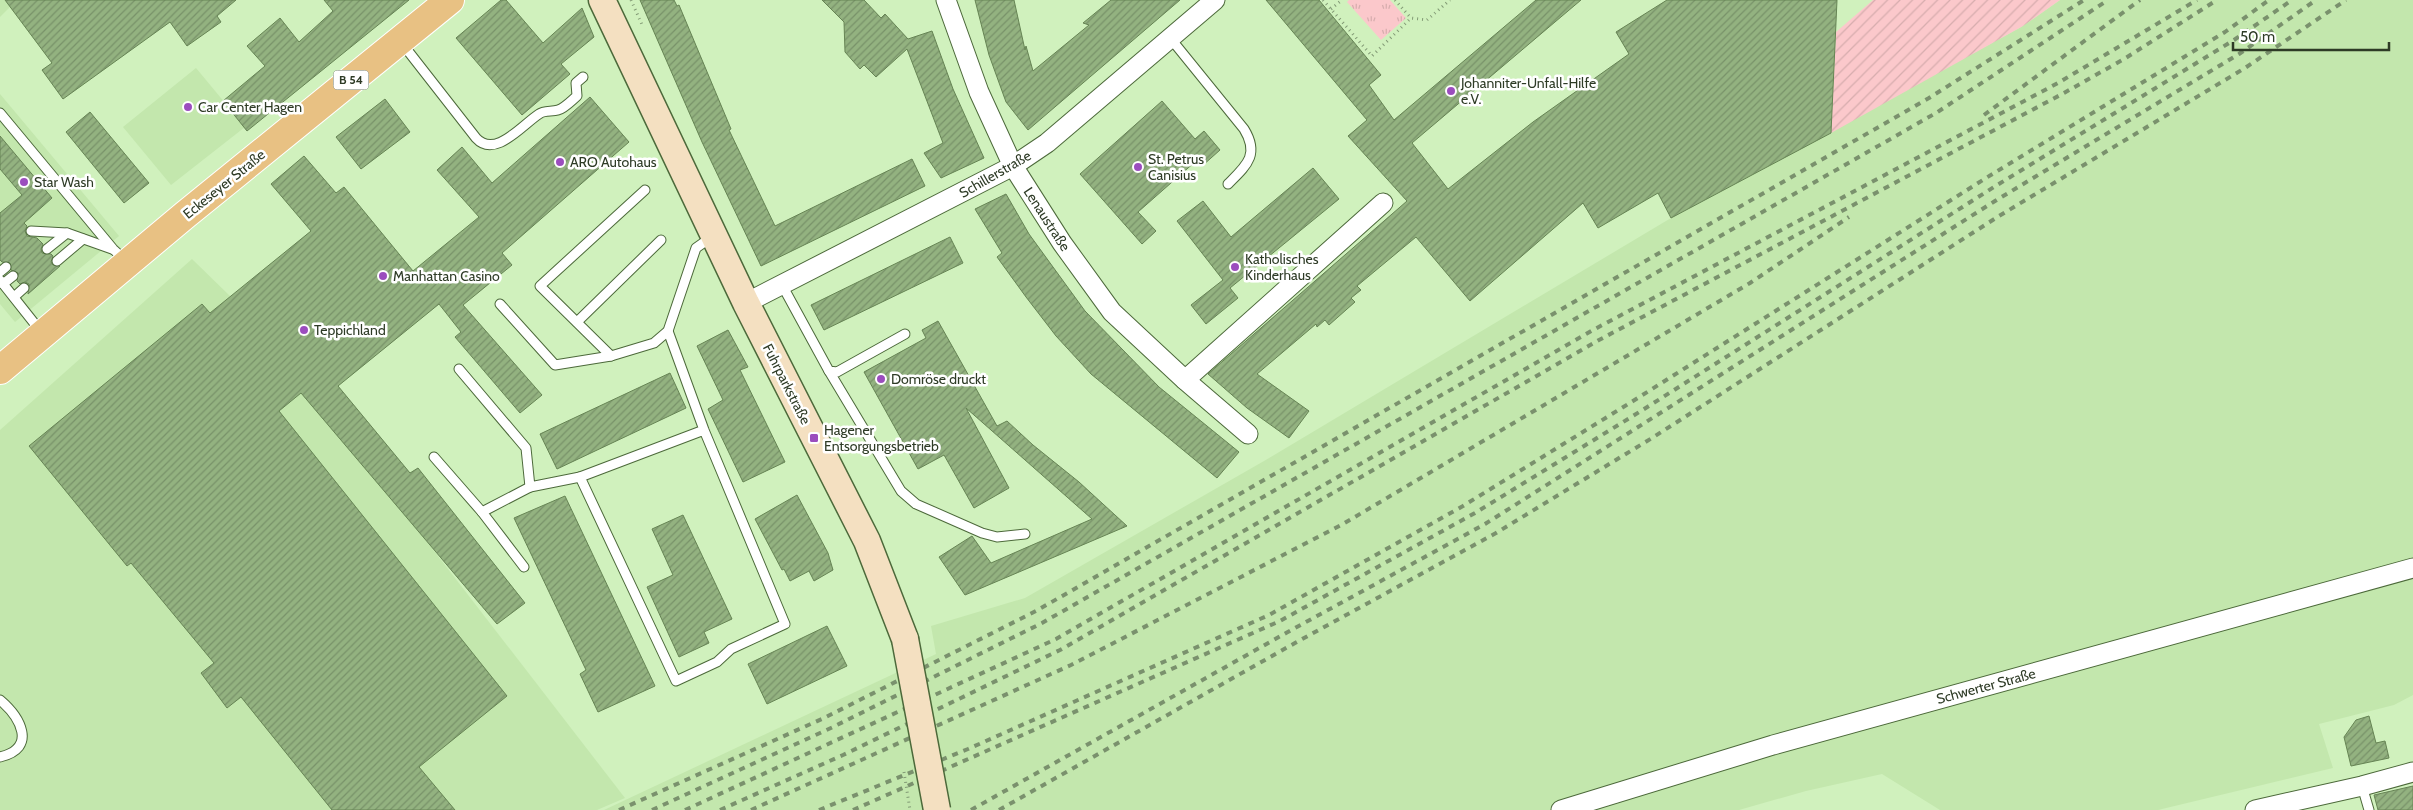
<svg xmlns="http://www.w3.org/2000/svg" width="2413" height="810" viewBox="0 0 2413 810" font-family="Cabin,sans-serif">
  <style>
    .built { fill: #c3e7ad }
    .park { fill: url(#park-tufts) }
    .garden { fill: url(#garden-furrows) }
    .building { fill: url(#building-hatch); stroke: #668454 }
    .lines { fill: none; stroke-linecap: round; stroke-linejoin: round }
    .lane-casing { stroke: #4c693a; stroke-width: 11 }
    .street-casing { stroke: #4c693a; stroke-width: 21 }
    .secondary-casing { stroke: #4c693a; stroke-width: 29 }
    .primary-casing { stroke: #fff; stroke-width: 30 }
    .path { stroke: #829a75; stroke-width: 3; stroke-dasharray: 1 4; stroke-linecap: butt }
    .lane { stroke: #fff; stroke-width: 9 }
    .street { stroke: #fff; stroke-width: 19 }
    .secondary { stroke: #f4e0c1; stroke-width: 26 }
    .primary { stroke: #e8c183; stroke-width: 28 }
    .rail { stroke: #7a916d; stroke-width: 4; stroke-dasharray: 6 6; stroke-linecap: butt }
    .secondary-bridge-casing { stroke: #4c693a; stroke-width: 29; stroke-linecap: butt }
    .path-bridge { stroke: #829a75; stroke-width: 3; stroke-dasharray: 1 4; stroke-linecap: butt }
    .secondary-bridge { stroke: #f4e0c1; stroke-width: 26 }
    .poi-dot { fill: #9b4dbe; stroke: #fff; stroke-width: 2 }
    .labels { text-anchor: middle; stroke-width: 5; stroke-linejoin: round; paint-order: stroke }
    .shield { fill: #fff; stroke: #6d7667; stroke-width: 1 }
    .shield-label { font-size: 12px; font-weight: bold; fill: #2e3b26 }
    .poi-label { font-size: 14px; fill: #2e3b26; stroke: #fff; text-anchor: start }
    .street-label { font-size: 14px; fill: #2e3b26; stroke: #fff }
  </style>
  <defs>
    <pattern id="park-tufts" width="24" height="20" patternUnits="userSpaceOnUse" patternTransform="scale(1.25)"><rect width="24" height="20" fill="#fbc8cb"/><path d="M3 7l-1-3M5 7V3M7 7l1-3M15 17l-1-3M17 17v-4M19 17l1-3" fill="none" stroke="#d7adae"/></pattern>
    <pattern id="garden-furrows" width="10" height="10" patternUnits="userSpaceOnUse" patternTransform="scale(1.25)"><rect width="10" height="10" fill="#fbc8cb"/><path d="M-1 1l2-2M0 10L10 0M9 11l2-2" fill="none" stroke="#d7adae"/></pattern>
    <pattern id="building-hatch" width="6" height="6" patternUnits="userSpaceOnUse" patternTransform="scale(1.25)"><rect width="6" height="6" fill="#93b280"/><path d="M-1 1l2-2M0 6l6-6M5 7l2-2" fill="none" stroke="#789269"/></pattern>
  </defs>
  <rect width="100%" height="100%" fill="#d0f1bd"/>
  <g class="built">
    <polygon points="0,0 5,0 10,7 0,17"/>
    <polygon points="2060,0 2413,0 2413,695 2394,705 2319,724 2333,768 2158,810 1940,810 1882,774 1806,791 1739,810 604,810 936,654 931,626 1025,598 1264,461 1671,218 2023,26"/>
    <polygon points="196,68 245,127 171,185 123,127"/>
    <polygon points="0,94 119,236 15,322 0,304"/>
    <polygon points="192,259 231,297 319,402 625,798 597,810 0,810 0,430"/>
  </g>
  <polygon class="park" points="1349,0 1390,0 1406,18 1381,40 1347,2"/>
  <polygon class="garden" points="1873,0 2060,0 2023,26 1831,133 1836,32"/>
  <g class="building">
    <polygon points="5,0 236,0 217,16 221,22 187,46 170,22 63,99 42,70 52,63"/>
    <polygon points="324,0 409,0 247,131 223,101 265,66 247,46 280,18 299,42 333,11"/>
    <polygon points="501,0 506,0 543,43 582,8 594,37 561,64 570,74 522,115 456,38"/>
    <polygon points="640,0 674,0 677,6 679,5 731,129 729,130 775,226 912,159 925,186 761,266 702,142"/>
    <polygon points="822,0 864,0 881,18 885,14 908,39 932,31 953,89 984,158 941,178 924,153 943,143 907,49 876,77 864,65 860,69 845,52 844,22"/>
    <polygon points="975,0 1014,0 1025,50 1026,46 1033,71 1089,25 1083,23 1111,0 1180,0 1028,130 1006,102 989,55"/>
    <polygon points="1266,0 1319,0 1381,75 1369,85 1394,120 1536,0 1581,0 1412,143 1448,189 1533,122 1629,54 1616,32 1667,0 1837,0 1831,133 1671,218 1658,193 1598,228 1583,203 1470,301 1416,237 1357,286 1361,290 1351,298 1355,302 1329,325 1325,320 1317,327 1316,324 1257,374 1309,411 1289,438 1247,408 1208,374 1407,201 1348,136 1367,120"/>
    <polygon points="590,97 629,142 502,253 512,265 463,305 542,395 520,413 455,337 461,332 439,304 338,386 410,473 418,468 525,603 497,624 301,393 279,411 507,696 419,767 455,810 332,810 241,697 227,708 201,673 214,663 131,563 127,566 29,446 202,304 210,313 311,231 271,184 304,156 336,193 344,187 413,271 479,217 437,170 462,147 492,183"/>
    <polygon points="385,99 410,132 361,169 336,137"/>
    <polygon points="1162,101 1195,139 1204,131 1220,150 1202,166 1196,161 1138,212 1156,231 1142,244 1080,174"/>
    <polygon points="90,112 149,183 124,203 66,132"/>
    <polygon points="0,136 52,198 24,223 27,226 25,231 27,236 37,238 43,244 41,249 42,253 51,254 53,256 51,262 53,265 60,266 28,294 29,284 25,282 20,284 17,281 18,273 11,270 10,263 2,262 0,260 0,213 22,195 0,169"/>
    <polygon points="1313,168 1339,199 1230,288 1238,298 1206,324 1191,305 1223,280 1177,221 1203,201 1231,237"/>
    <polygon points="1006,194 1029,234 1085,311 1159,387 1239,452 1217,478 1091,374 1056,336 1026,297 997,257 1002,253 975,209"/>
    <polygon points="950,237 963,263 824,330 811,305"/>
    <polygon points="938,321 997,426 1007,421 1033,445 1079,482 1127,526 965,595 939,557 972,536 991,563 1092,519 966,408 1009,488 974,508 944,455 918,469 864,372 926,338 922,330"/>
    <polygon points="728,330 748,367 740,370 785,462 743,482 708,409 723,400 697,346"/>
    <polygon points="670,373 686,408 557,469 540,434"/>
    <polygon points="797,495 828,553 833,570 814,581 809,571 790,581 784,569 782,570 755,519"/>
    <polygon points="565,496 655,686 598,712 580,674 586,670 514,518"/>
    <polygon points="683,515 732,619 704,632 709,643 679,657 647,587 673,575 652,529"/>
    <polygon points="827,626 847,666 767,704 748,664"/>
    <polygon points="2369,716 2376,743 2385,741 2389,758 2351,766 2344,737 2356,720"/>
    <polygon points="2413,786 2413,810 2378,810 2374,795"/>
  </g>
  <g class="lines">
    <defs>
      <g id="lane">
        <path d="M 1171,39 L 1244,129 C 1260,155 1246,166 1228,184"/>
        <path d="M 401,42 L 476,138 C 495,159 522,125 539,114 C 544,110 552,112 558,110 C 565,108 572,100 577,96 L 576,83 L 583,77"/>
        <polyline points="0,113 113,249 127,262"/>
        <polyline points="645,190 540,286 611,356 654,343 668,331 696,248 713,236"/>
        <polyline points="31,231 67,233 112,249"/>
        <polyline points="47,249 67,233"/>
        <polyline points="57,261 83,239"/>
        <polyline points="0,272 6,267"/>
        <polyline points="0,280 42,333"/>
        <polyline points="3,284 13,276"/>
        <polyline points="782,285 829,371 837,372 905,334"/>
        <polyline points="14,297 24,288"/>
        <polyline points="500,304 555,365 611,356"/>
        <polyline points="577,322 661,240"/>
        <polyline points="668,331 704,430 785,624 731,649 717,662 676,681 580,477 704,430"/>
        <polyline points="459,369 526,448 530,487 580,477"/>
        <polyline points="829,371 901,491 916,504 982,533 997,537 1025,534"/>
        <polyline points="434,457 482,512 530,487"/>
        <polyline points="482,512 524,567"/>
        <path d="M 0,700 C 20,717 38,748 0,757"/>
        <polyline points="2362,786 2369,810"/>
      </g>
      <g id="street">
        <polyline points="946,0 979,92 1013,166 1062,243 1112,312 1185,380 1248,434"/>
        <polyline points="746,303 1013,166 1047,143 1215,0"/>
        <polyline points="1185,380 1383,203"/>
        <polyline points="1561,810 1773,745 2413,568"/>
        <polyline points="2255,810 2362,786 2413,772"/>
      </g>
      <polyline id="secondary" points="602,0 746,303 867,541 905,639"/>
      <polyline id="primary" points="0,370 185,215 450,0"/>
    </defs>
    <use href="#lane" class="lane-casing"/>
    <use href="#street" class="street-casing"/>
    <use href="#secondary" class="secondary-casing"/>
    <use href="#primary" class="primary-casing"/>
    <g class="path">
      <polyline points="631,0 643,27"/>
      <polyline points="1323,0 1372,56 1411,18 1427,20 1450,0"/>
      <polyline points="1395,0 1411,18"/>
      <polyline points="1331,9 1342,0"/>
    </g>
    <use href="#lane" class="lane"/>
    <use href="#street" class="street"/>
    <use href="#secondary" class="secondary"/>
    <use href="#primary" class="primary"/>
    <g class="rail">
      <polyline points="1984,115 2140,0"/>
      <polyline points="619,810 824,718 1036,611 1929,98 2084,0"/>
      <polyline points="652,810 833,727 1042,623 1936,113 2108,0"/>
      <polyline points="685,810 1056,639 1593,330 2058,83 2197,0"/>
      <polyline points="720,810 843,755 1060,650 1599,340 2064,93 2124,59 2217,0"/>
      <polyline points="751,810 1071,665 1343,524 1750,283 1849,217"/>
      <polyline points="819,810 968,749 1269,615 1463,506 1633,401 1986,178 2225,32 2269,0"/>
      <polyline points="853,810 1280,621 1475,513 1641,411 1994,187 2234,40 2292,0"/>
      <polyline points="971,810 1286,633 1485,524 1995,201 2239,54 2316,0"/>
      <polyline points="999,810 1295,643 1496,533 1652,438 1999,216 2245,68 2346,0"/>
    </g>
    <defs>
      <polyline id="secondary-bridge" points="905,639 937,810"/>
    </defs>
    <use href="#secondary-bridge" class="secondary-bridge-casing"/>
    <polyline class="path-bridge" points="904,772 910,810"/>
    <use href="#secondary-bridge" class="secondary-bridge"/>
  </g>
  <g class="poi-dot">
    <circle cx="1451" cy="91" r="5"/>
    <circle cx="188" cy="107" r="5"/>
    <circle cx="560" cy="162" r="5"/>
    <circle cx="1138" cy="167" r="5"/>
    <circle cx="24" cy="182" r="5"/>
    <circle cx="1235" cy="267" r="5"/>
    <circle cx="383" cy="276" r="5"/>
    <circle cx="304" cy="330" r="5"/>
    <circle cx="881" cy="379" r="5"/>
    <rect x="809" y="433" width="10" height="10" rx="2.5"/>
  </g>
  <g class="labels">
    <rect class="shield" x="333.5" y="70.5" width="35" height="19" rx="4"/>
    <g class="shield-label">
      <text x="351" y="84">B 54</text>
    </g>
    <g class="poi-label">
      <text x="1461" y="88">Johanniter-Unfall-Hilfe<tspan x="1461" dy="16">e.V.</tspan></text>
      <text x="198" y="112">Car Center Hagen</text>
      <text x="1148" y="164">St. Petrus<tspan x="1148" dy="16">Canisius</tspan></text>
      <text x="570" y="167">ARO Autohaus</text>
      <text x="34" y="187">Star Wash</text>
      <text x="1245" y="264">Katholisches<tspan x="1245" dy="16">Kinderhaus</tspan></text>
      <text x="393" y="281">Manhattan Casino</text>
      <text x="314" y="335">Teppichland</text>
      <text x="891" y="384">Domröse druckt</text>
      <text x="824" y="435">Hagener<tspan x="824" dy="16">Entsorgungsbetrieb</tspan></text>
    </g>
    <g class="street-label">
      <text transform="translate(995 174) rotate(-30)" y="5">Schillerstraße</text>
      <text transform="translate(224 184) rotate(-39)" y="5">Eckeseyer Straße</text>
      <text transform="translate(1047 219) rotate(57)" y="5">Lenaustraße</text>
      <text transform="translate(787 384) rotate(63)" y="5">Fuhrparkstraße</text>
      <text transform="translate(1986 686) rotate(-15)" y="5">Schwerter Straße</text>
    </g>
  </g>
  <path d="M2233 42v8h156v-8" fill="none" stroke="#2e3b26" stroke-width="2.5"/>
  <text x="2240" y="42" font-size="15" fill="#2e3b26" stroke="#ffffff" stroke-width="4" paint-order="stroke">50 m</text>
</svg>
